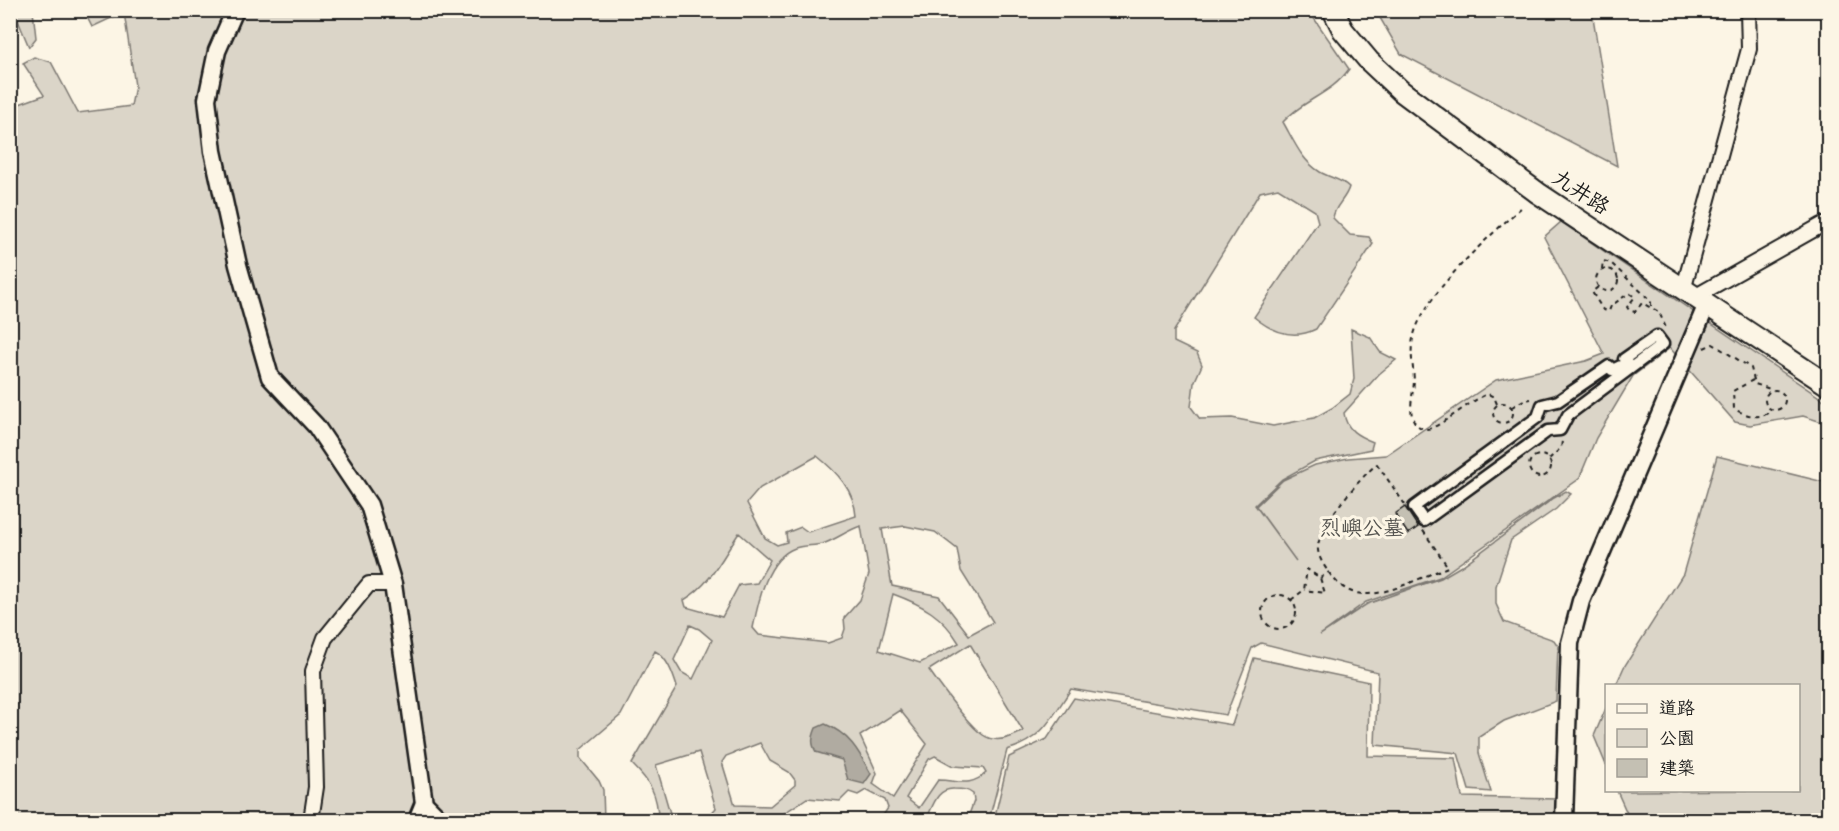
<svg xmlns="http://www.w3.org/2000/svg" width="1839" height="831" viewBox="0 0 1839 831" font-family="Mynerve,'LXGW WenKai TC',sans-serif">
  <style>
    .green { fill: #dbd5c8; stroke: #7c7872; stroke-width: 1.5; fill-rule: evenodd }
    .water { fill: #b0aba1; stroke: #75726c; stroke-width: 1.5 }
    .building { fill: #c4c0b3; stroke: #1c1c1c; stroke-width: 1.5 }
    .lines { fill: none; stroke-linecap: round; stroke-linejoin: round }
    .pedestrian-casing { stroke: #1c1c1c; stroke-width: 15 }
    .minor-casing { stroke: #1c1c1c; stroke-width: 18 }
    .tertiary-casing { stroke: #1c1c1c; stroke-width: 21 }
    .secondary-casing { stroke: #1c1c1c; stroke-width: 24 }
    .path { stroke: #1c1c1c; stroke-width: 2; stroke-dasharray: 4.5 4.5; stroke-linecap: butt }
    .pedestrian { stroke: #fcf5e5; stroke-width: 10 }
    .minor { stroke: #fcf5e5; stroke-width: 14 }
    .tertiary { stroke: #fcf5e5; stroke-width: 16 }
    .secondary { stroke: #fcf5e5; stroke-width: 20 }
    .labels { text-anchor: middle; stroke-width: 6; stroke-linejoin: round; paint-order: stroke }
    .street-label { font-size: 21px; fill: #1c1c1c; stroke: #fcf5e5 }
    .park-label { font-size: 21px; fill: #555450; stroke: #fcf5e5 }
  </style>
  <rect width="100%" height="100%" fill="#fcf5e5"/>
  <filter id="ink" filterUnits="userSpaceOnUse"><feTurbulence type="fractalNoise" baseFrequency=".0167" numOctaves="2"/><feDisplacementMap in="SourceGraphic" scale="12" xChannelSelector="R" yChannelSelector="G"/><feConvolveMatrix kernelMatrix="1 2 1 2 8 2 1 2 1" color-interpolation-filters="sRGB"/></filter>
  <g filter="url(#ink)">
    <g class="green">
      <polygon points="14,11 33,11 36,38 29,47"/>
      <path d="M 84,11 L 1309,11 L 1349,69 C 1332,94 1302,100 1283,122 C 1294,141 1301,160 1320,172 C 1330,178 1341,179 1349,187 C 1346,199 1334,206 1333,218 L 1350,235 L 1369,237 L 1373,244 L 1316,329 C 1294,340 1272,332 1254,317 L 1318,222 L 1315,211 L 1278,188 L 1260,192 L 1174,331 L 1174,342 L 1197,353 L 1202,365 L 1194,383 L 1191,407 L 1200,419 L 1232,418 L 1273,426 L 1314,418 L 1332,408 L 1350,394 L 1354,379 L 1351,329 L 1370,337 L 1380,352 L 1396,360 L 1379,374 L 1344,413 C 1346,430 1358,436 1373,442 L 1371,449 L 1315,461 L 1282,479 L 1255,505 L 1296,561 L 1256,506 L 1283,480 L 1315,465 L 1348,458 L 1386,455 L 1496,380 L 1586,361 L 1604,354 L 1544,237 L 1561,222 L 1828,403 L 1828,424 L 1803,416 L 1750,425 L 1735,422 L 1670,348 L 1633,376 L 1596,438 L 1579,479 L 1440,577 L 1366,602 L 1320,635 L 1367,604 L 1441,578 L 1463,565 L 1554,498 L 1566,491 L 1571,494 L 1556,509 L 1511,540 L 1496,586 L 1496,604 L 1504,622 L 1554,640 L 1558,646 L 1556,701 L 1504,721 L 1479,737 L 1479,753 L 1491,792 L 1469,790 L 1458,753 L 1375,745 L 1378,672 L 1261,643 L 1252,648 L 1226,715 L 1071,689 C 1051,719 1043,739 1007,750 L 989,820 L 967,820 L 974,801 L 973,794 C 967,789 962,789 954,789 C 936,788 933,807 926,820 L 880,820 L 888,808 L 885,800 L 866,790 L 858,795 L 849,792 L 840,801 L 807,798 L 780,816 L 783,820 L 705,820 L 716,808 L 699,752 L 656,765 L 672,820 L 658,820 C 658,794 650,782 632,764 L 677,687 C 673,674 667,657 655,651 L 621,715 L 580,750 L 580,758 L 599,781 L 603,790 L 604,820 L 11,820 L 11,107 L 44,95 L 23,63 L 34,57 L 51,62 L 78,113 L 131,106 L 135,86 L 124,12 L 92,27 ZM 817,456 C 837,472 854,490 856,516 L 808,532 L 801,527 L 786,533 L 787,542 L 777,545 L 765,538 L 747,503 L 760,488 ZM 861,526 L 869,574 L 860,600 L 844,618 L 845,629 L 842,638 L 828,643 L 759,635 L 753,628 C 758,602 767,558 795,548 C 804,545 814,546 822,544 C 836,540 847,530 861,526 ZM 905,526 L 935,532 L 957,549 L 961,571 L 993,622 L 969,635 L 939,596 L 892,586 L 882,529 ZM 739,533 L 770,560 L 757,583 L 739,585 L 722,617 L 686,607 L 684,600 C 711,584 722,558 739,533 ZM 893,594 C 923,605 943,616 959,643 L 920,663 L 879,650 ZM 690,625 L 699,629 L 712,640 L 693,679 L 681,672 L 674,660 ZM 970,644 L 1023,731 C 1011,738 996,744 983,735 C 967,724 941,687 929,670 ZM 900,710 L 927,744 L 893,798 L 873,784 L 877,773 L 860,736 ZM 760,743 L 770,761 L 789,772 L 795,780 L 795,785 L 770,806 L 735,805 L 722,762 L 726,756 ZM 935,756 L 953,766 L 983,768 L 986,773 C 969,788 958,780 938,780 L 919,808 L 906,798 L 929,759 Z"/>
      <polygon points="1376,11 1592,11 1617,166 1401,54"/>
      <polygon points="1717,456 1828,483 1828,820 1630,820 1617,791 1798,790 1798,686 1616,685 1624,667 1683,574"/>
      <polygon points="1254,658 1369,682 1368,756 1455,758 1462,797 1559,799 1557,820 994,820 1009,757 1047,739 1074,698 1232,725"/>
      <polygon points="1606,708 1606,765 1594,736"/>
    </g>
    <path class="water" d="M 825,724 C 850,734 859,752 871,774 L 864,784 L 848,780 L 842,760 L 816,752 C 811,743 812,738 816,728 Z"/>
    <polygon class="building" points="1405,507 1418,527 1408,534 1395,514"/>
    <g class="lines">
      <defs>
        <polygon id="pedestrian" points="1657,336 1663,344 1568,415 1560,430 1548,431 1424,521 1414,507 1538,417 1542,405 1558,401 1609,366 1612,370 1627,363 1624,359"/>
        <g id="minor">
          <polyline points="1684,287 1749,49 1748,10"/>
          <polyline points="1696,296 1822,225 1828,225"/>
          <polyline points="311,820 316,787 313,671 325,638 369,584 393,584"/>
        </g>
        <g id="tertiary">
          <polyline points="235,10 217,51 207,99 213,151 238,265 270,377 316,426 369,505 393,584 424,803 441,820"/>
          <polyline points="417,820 424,803"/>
          <polyline points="1564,820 1570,643 1581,601 1707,304"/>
        </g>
        <polyline id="secondary" points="1333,10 1343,30 1369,61 1401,91 1538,193 1828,385"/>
      </defs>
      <use href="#pedestrian" class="pedestrian-casing"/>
      <use href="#minor" class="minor-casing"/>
      <use href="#tertiary" class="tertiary-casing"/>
      <use href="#secondary" class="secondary-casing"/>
      <g class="path">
        <circle cx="1607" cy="280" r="11"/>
        <polyline points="1602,269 1603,261 1611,263 1651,301 1651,308"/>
        <polyline points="1598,287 1592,292 1603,310 1609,311 1611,306 1629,293 1635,297 1627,307 1629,310 1635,312 1642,303 1659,312 1666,328"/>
        <polyline points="1704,348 1713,344 1751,368 1755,384 1773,390"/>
        <path d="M 1753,380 L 1733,391 L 1734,409 C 1746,415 1761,421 1771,410"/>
        <circle cx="1775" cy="400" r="10"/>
        <circle cx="1503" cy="413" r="10"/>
        <path d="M 1497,404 L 1494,397 L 1488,394 C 1471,399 1437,431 1425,429 C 1407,425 1411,403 1413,390 C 1416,375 1410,360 1412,345 C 1416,299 1491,235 1524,205"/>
        <polyline points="1512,407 1524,400 1531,399"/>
        <circle cx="1540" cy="466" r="11"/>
        <polyline points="1549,459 1561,448 1562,441"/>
        <path d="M 1377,464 L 1448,567 C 1423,576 1392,594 1365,594 C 1351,594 1342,588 1333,578 C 1327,570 1319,560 1318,550 C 1315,529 1361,477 1377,464 Z"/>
        <polyline points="1320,578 1329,572"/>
        <circle cx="1279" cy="612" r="17"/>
        <polyline points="1291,600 1304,590 1307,569 1320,578 1325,593 1304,590"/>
      </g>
      <use href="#pedestrian" class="pedestrian"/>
      <use href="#minor" class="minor"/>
      <use href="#tertiary" class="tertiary"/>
      <use href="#secondary" class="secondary"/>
    </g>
  </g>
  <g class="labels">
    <g class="street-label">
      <text transform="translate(1581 192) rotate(33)" y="7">九井路</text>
    </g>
    <g class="park-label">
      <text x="1362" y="535">烈嶼公墓</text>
    </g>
  </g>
  <rect width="1839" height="831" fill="none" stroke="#fcf5e5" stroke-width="36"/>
  <rect x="18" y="18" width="1803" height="795" fill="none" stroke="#1c1c1c" stroke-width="2" filter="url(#ink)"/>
  <rect x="1605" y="684" width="195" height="108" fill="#fcf5e5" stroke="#a29e95" stroke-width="1.5"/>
  <rect x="1617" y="704" width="30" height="9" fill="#fcf5e5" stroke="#a29e95" stroke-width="1.5"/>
  <text x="1659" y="714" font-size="18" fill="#1c1c1c">道路</text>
  <rect x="1617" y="729" width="30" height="18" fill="#dbd5c8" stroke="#a29e95" stroke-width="1.5"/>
  <text x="1659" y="744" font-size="18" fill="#1c1c1c">公園</text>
  <rect x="1617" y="759" width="30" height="18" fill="#c4c0b3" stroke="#a29e95" stroke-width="1.5"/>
  <text x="1659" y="774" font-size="18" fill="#1c1c1c">建築</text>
</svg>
